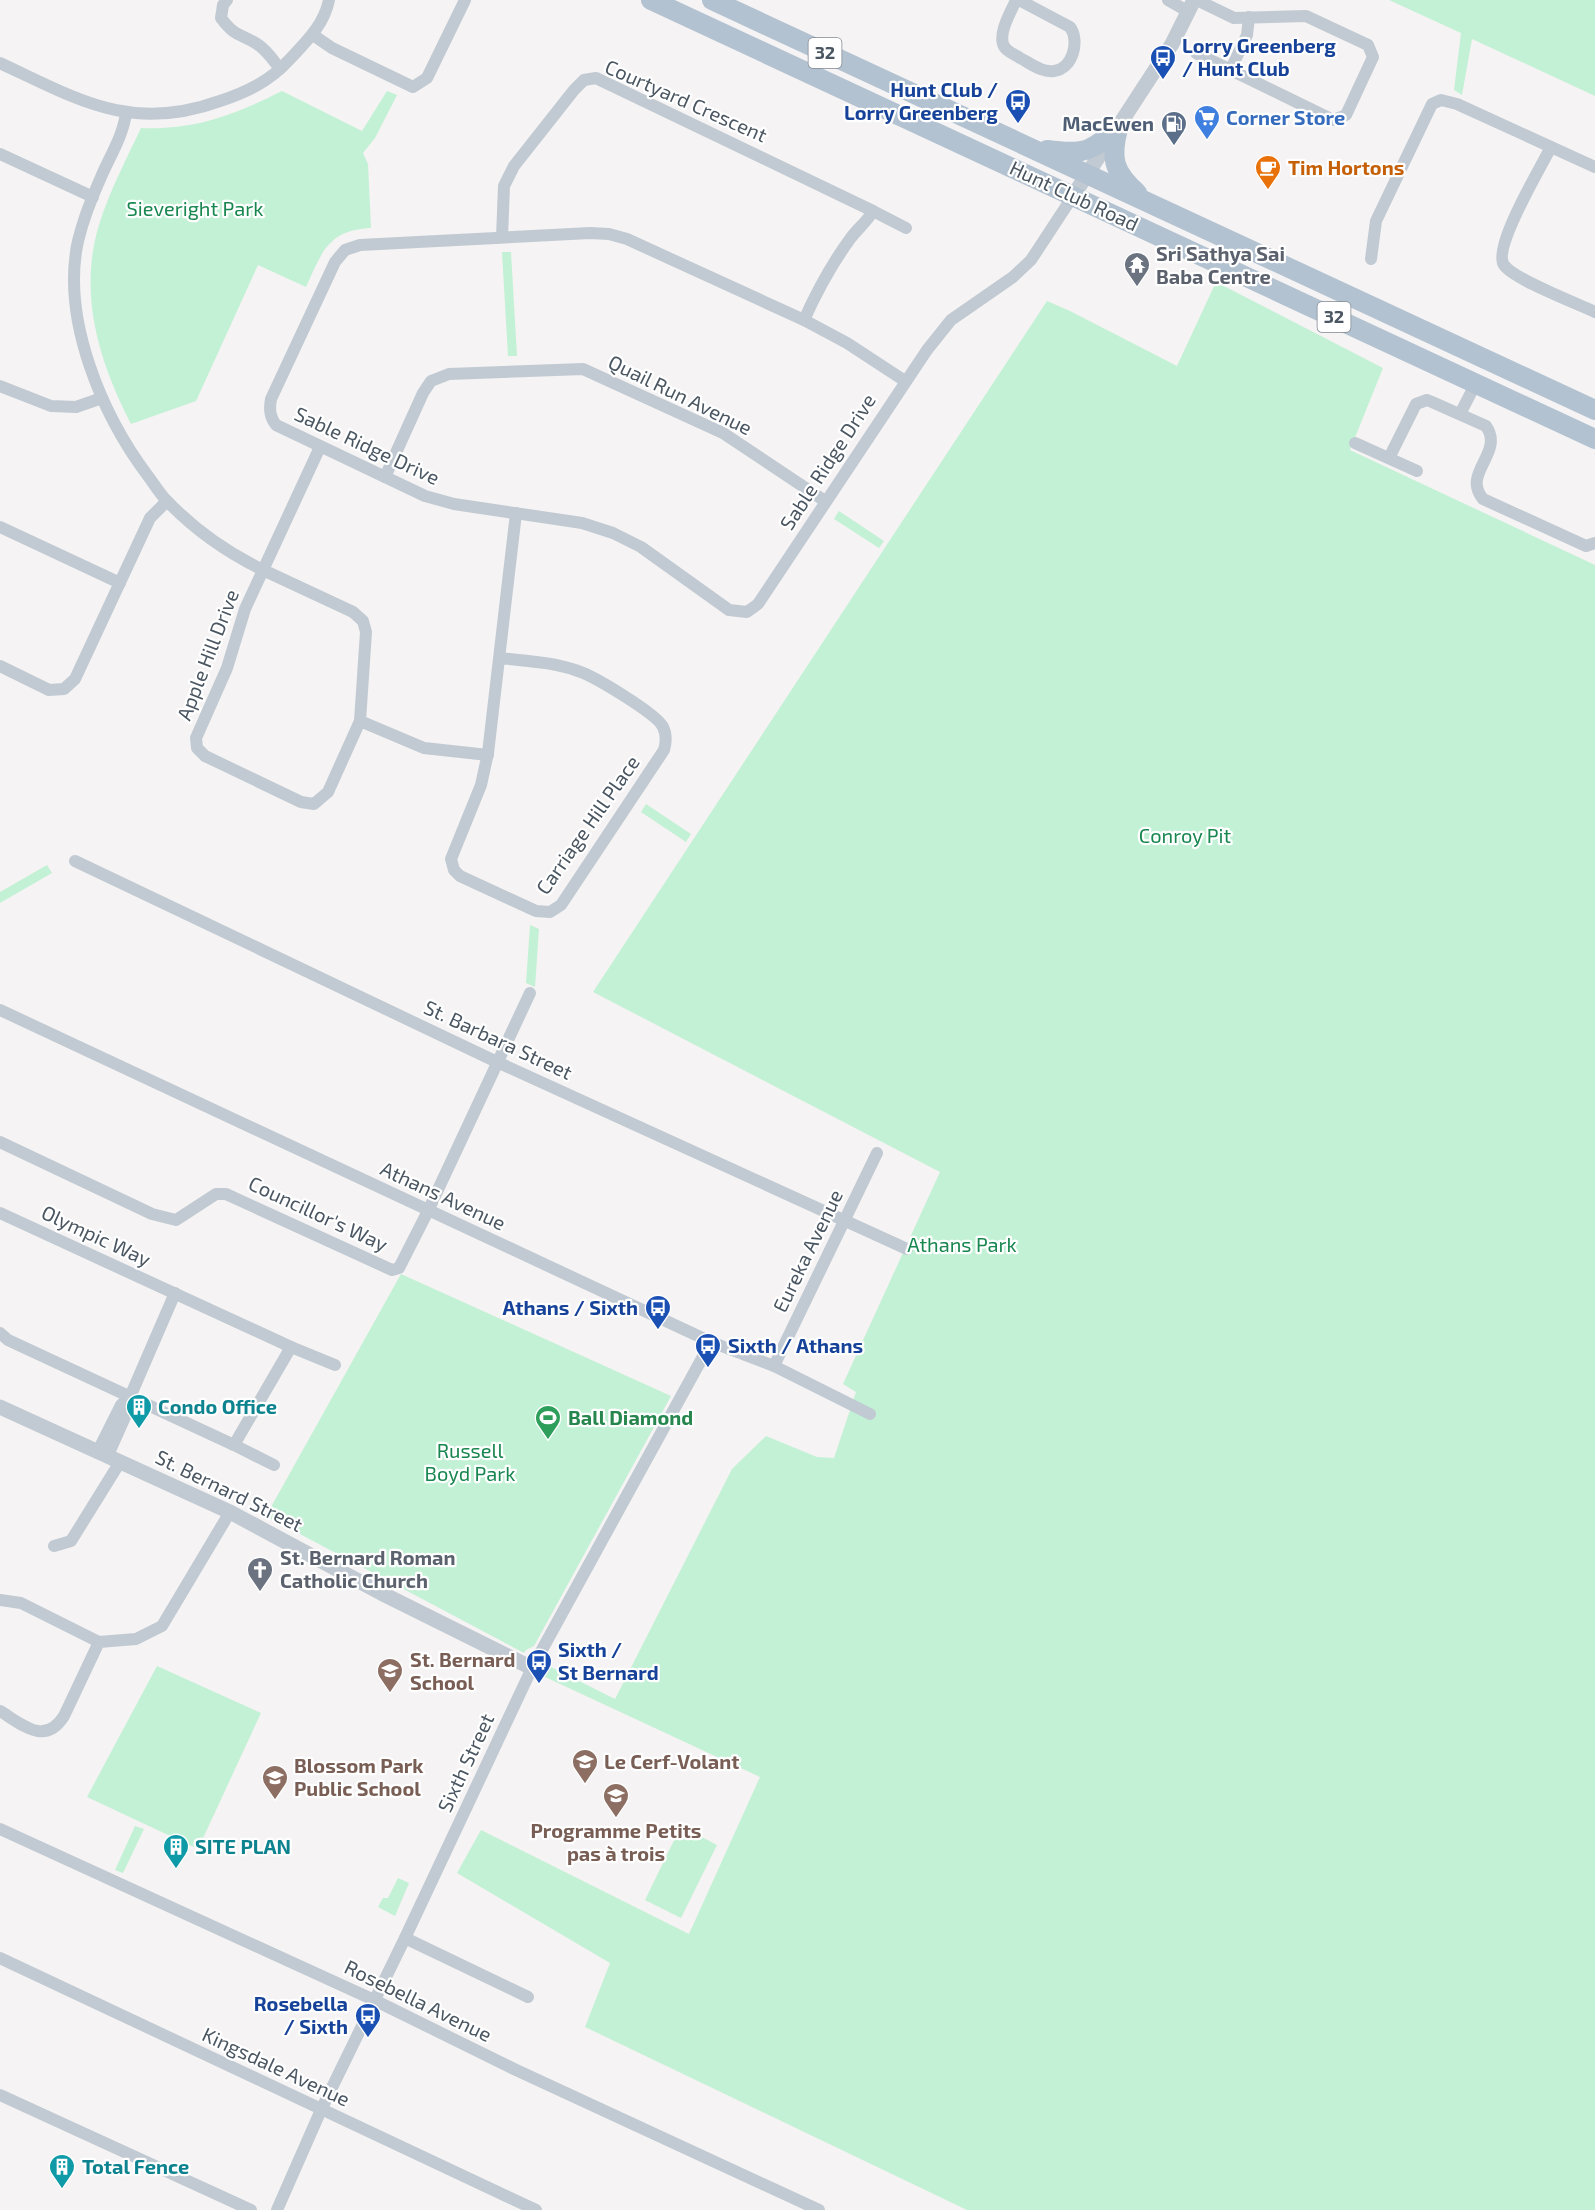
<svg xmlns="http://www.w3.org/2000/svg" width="1595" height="2210" viewBox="0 0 1595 2210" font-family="'Exo 2',sans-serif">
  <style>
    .green { fill: #c3f1d5 }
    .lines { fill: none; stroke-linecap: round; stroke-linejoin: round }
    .minor { stroke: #c1cad2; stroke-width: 12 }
    .tertiary { stroke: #c1cad2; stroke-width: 15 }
    .primary { stroke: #b3c2d1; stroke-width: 20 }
    .labels { text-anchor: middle; stroke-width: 4.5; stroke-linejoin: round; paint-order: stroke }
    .shield { fill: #fff; stroke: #808990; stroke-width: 1.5 }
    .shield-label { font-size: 18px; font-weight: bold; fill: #4a5661 }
    .transit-label { font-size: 20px; font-weight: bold; fill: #164399; stroke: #fff; text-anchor: start }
    .street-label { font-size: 20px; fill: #4a5661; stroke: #fff }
    .shop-label { font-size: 20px; font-weight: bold; fill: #366cbe; stroke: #fff; text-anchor: start }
    .service-label { font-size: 20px; font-weight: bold; fill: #4e5e75; stroke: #fff; text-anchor: end }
    .food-label { font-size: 20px; font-weight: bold; fill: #c56008; stroke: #fff; text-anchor: start }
    .park-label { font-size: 20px; fill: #17864f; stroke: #fff }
    .worship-label { font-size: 20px; font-weight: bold; fill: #5b616d; stroke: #fff; text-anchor: start }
    .culture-label { font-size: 20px; font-weight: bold; fill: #0d838f; stroke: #fff; text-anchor: start }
    .leisure-label { font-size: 20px; font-weight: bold; fill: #27864d; stroke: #fff; text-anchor: start }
    .education-label { font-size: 20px; font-weight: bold; fill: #785e54; stroke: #fff; text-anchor: start }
  </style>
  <rect width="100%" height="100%" fill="#f5f3f3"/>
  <g class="green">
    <polygon points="1389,0 1595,0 1595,96 1472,39 1462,95 1454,90 1461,33"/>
    <path d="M 282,91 L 362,131 L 387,91 L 397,95 L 375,138 L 363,153 L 368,164 L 371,228 C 328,230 322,252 306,287 L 258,265 L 196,401 L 131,424 C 99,362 78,294 99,225 C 109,192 126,160 141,128 C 195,130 234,115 282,91 Z"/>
    <polygon points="502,252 511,252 517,356 508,356"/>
    <polygon points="1216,282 1383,368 1350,450 1595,565 1595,2210 967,2210 585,2027 610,1963 457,1873 481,1830 689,1934 760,1777 543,1676 549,1666 615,1699 732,1469 766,1436 817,1457 834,1458 856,1392 843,1384 940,1172 593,992 1047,301 1070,311 1177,366"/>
    <polygon points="839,511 884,541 879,548 834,519"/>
    <polygon points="646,804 691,834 686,842 641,812"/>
    <polygon points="47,865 52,873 0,903 0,892"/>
    <polygon points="530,925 539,929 535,987 526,983"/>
    <polygon points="401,1274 671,1396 534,1646 526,1650 524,1653 266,1516"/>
    <polygon points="157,1666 261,1713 198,1849 87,1797"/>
    <polygon points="135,1826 144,1829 123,1873 115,1870"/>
    <polygon points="681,1826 717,1845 681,1918 645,1900"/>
    <polygon points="398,1878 409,1883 395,1916 378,1907 383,1898 388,1898"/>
  </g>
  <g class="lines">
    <g class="minor">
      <path d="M 227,0 L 223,5 L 221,18 C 235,37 240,33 257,44 C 267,50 273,60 280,69"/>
      <path d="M 1016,0 C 1011,12 999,31 1003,44 C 1005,51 1014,54 1020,58 C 1030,63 1042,73 1054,71 C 1073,69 1080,40 1070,27 L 1019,0"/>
      <polyline points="1168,0 1189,12"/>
      <polyline points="313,35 332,48 413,87 427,78 465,0"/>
      <polyline points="1196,53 1333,120 1346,115 1373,57 1368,45 1306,16 1234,18 1197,0"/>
      <path d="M 0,63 C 79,100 131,133 220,101 C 247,92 270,81 289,60 C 306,42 324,25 329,0"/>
      <polyline points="1230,71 1247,35 1249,17"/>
      <path d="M 126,113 C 123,136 110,156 101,177 C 92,197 83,220 78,241 C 61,319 102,415 148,476 C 154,484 160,494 167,501 C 194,529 228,553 263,570 L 353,612 L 363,621 L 366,632 L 360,721 L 328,792 L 314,804 L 301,802 L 205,756 L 197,748 L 196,738 L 227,668 L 245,609 L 320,447"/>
      <path d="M 1551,147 C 1541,167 1492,248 1504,265 C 1513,279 1578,304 1595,312"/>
      <polyline points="0,154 93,197"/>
      <polyline points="502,237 504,186 514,166 574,90 584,80 596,78 873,211 906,228"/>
      <polyline points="1371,259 1376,221 1432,104 1441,100 1457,104 1595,167"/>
      <path d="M 804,320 C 817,291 831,265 850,239 C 857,229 867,222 873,211"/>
      <path d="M 905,381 L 847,343 L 804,320 L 627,239 L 609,234 L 590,233 L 360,245 L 345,250 L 335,262 L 271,399 C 269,410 270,417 276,425 L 425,496 L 454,504 L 582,523 L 613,533 L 641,547 L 729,610 L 747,612 L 758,604 L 927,350 L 951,320 L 1013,277 L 1031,260 L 1073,196"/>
      <polyline points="0,386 51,406 76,407 102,398"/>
      <polyline points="1460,414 1476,383"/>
      <polyline points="1355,443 1417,471"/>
      <path d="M 1389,458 L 1416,404 L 1427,400 L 1432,402 L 1486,426 C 1505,453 1461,473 1483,499 L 1586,546 L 1595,543"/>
      <polyline points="385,477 423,393 431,381 449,374 583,369 723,433 825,501"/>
      <polyline points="0,527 120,583"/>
      <path d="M 500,658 C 526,661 553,662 578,671 C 594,676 657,714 663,727 C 667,735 666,743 664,750 L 561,905 L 550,912 L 536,911 L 460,876 L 454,870 L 451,859 L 481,785 L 488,753 L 516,513"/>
      <polyline points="0,666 49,690 64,689 75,679 150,518 167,501"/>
      <polyline points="360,721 424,748 488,755"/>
      <polyline points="75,861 497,1062 907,1249"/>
      <polyline points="0,1010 711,1342 774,1366 870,1414"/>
      <polyline points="0,1142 152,1214 176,1220 216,1194 226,1194 392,1270 399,1268 428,1211 530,993"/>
      <polyline points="0,1213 291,1347 335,1365"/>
      <polyline points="0,1333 8,1340 234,1445 274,1465"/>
      <polyline points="774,1366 877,1153"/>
      <polyline points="130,1397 175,1293"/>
      <polyline points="234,1445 291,1347"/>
      <polyline points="98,1451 121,1405 130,1397 129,1408 108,1455"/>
      <polyline points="54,1546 71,1541 120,1462"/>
      <polyline points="0,1600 21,1603 99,1642 136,1639 162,1626 230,1512"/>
      <path d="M 0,1711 C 23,1725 45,1746 64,1716 L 99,1642"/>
      <polyline points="0,1829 374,2000 514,2069 819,2210"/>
      <polyline points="405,1938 528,1997"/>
      <polyline points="0,1958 536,2210"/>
      <polyline points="0,2095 251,2210"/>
      <polyline points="277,2210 321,2110 405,1938 532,1668 711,1342"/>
    </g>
    <g class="tertiary">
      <polyline points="1073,196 1172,44 1194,0"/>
      <polyline points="0,1407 230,1512 381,1593 532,1668"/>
    </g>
    <g class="primary">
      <polyline points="651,0 1595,439"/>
      <polyline points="712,0 1595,410"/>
      <path d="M 1118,129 C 1110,159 1114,172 1137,193"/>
      <path d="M 1047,150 C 1084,155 1089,152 1118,129"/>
    </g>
  </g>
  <defs>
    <symbol id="bus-pin" viewBox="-11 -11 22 30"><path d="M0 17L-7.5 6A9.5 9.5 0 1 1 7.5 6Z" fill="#1a4fb4" stroke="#fff"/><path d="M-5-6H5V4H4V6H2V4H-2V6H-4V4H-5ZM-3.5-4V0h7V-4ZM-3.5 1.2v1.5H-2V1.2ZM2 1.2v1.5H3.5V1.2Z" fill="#fff"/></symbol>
    <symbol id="supermarket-pin" viewBox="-11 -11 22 30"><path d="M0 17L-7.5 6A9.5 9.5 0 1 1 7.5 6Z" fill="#3f7fe0" stroke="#fff"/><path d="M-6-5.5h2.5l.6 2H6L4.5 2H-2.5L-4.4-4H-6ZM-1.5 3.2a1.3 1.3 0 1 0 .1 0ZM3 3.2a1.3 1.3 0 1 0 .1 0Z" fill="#fff"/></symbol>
    <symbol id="fuel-pin" viewBox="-11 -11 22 30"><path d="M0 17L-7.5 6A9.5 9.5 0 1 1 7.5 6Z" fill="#5c6f8a" stroke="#fff"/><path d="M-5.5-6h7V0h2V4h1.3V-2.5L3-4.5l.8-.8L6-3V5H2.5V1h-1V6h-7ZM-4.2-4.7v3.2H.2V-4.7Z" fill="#fff"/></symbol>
    <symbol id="cafe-pin" viewBox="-11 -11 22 30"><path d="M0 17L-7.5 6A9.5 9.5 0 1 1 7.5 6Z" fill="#e8710a" stroke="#fff"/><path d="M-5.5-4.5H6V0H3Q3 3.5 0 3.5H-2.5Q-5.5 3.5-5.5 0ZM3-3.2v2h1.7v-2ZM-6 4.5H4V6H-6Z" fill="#fff"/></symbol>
    <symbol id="temple-pin" viewBox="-11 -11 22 30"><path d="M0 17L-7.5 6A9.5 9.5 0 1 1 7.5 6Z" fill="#6b7280" stroke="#fff"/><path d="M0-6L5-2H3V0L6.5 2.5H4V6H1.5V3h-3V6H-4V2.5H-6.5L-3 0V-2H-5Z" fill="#fff"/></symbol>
    <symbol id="building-pin" viewBox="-11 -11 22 30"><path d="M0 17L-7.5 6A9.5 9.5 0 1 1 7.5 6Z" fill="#0f9aa8" stroke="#fff"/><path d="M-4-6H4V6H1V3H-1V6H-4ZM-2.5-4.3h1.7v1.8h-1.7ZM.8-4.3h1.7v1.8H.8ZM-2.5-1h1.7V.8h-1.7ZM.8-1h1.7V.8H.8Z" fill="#fff"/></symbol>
    <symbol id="stadium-pin" viewBox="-11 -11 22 30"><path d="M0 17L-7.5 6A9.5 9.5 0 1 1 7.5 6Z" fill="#2e9e5b" stroke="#fff"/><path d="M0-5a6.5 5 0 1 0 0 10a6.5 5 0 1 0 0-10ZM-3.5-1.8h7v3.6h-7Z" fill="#fff"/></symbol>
    <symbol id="church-pin" viewBox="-11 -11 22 30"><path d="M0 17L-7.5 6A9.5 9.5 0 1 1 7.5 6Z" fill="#6b7280" stroke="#fff"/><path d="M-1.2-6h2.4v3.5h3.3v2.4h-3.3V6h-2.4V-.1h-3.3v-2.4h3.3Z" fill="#fff"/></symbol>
    <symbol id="school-pin" viewBox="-11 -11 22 30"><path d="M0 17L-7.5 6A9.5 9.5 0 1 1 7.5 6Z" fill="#8d6e63" stroke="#fff"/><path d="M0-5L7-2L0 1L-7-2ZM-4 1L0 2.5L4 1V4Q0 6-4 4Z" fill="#fff"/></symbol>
  </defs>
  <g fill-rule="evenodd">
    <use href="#bus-pin" x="1148" y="43" width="30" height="40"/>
    <use href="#bus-pin" x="1003" y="87" width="30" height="40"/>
    <use href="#supermarket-pin" x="1192" y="103" width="30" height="40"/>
    <use href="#fuel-pin" x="1159" y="109" width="30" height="40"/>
    <use href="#cafe-pin" x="1253" y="153" width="30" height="40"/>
    <use href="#temple-pin" x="1122" y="250" width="30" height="40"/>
    <use href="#bus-pin" x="643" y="1293" width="30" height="40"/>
    <use href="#bus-pin" x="693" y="1331" width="30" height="40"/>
    <use href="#building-pin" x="124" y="1392" width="30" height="40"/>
    <use href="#stadium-pin" x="533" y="1403" width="30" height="40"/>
    <use href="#church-pin" x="245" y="1555" width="30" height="40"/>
    <use href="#bus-pin" x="524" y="1647" width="30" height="40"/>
    <use href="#school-pin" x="375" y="1656" width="30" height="40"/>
    <use href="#school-pin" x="570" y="1747" width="30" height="40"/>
    <use href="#school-pin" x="260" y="1763" width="30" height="40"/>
    <use href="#school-pin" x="601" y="1781" width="30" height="40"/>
    <use href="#building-pin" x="161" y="1832" width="30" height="40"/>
    <use href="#bus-pin" x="353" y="2001" width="30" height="40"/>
    <use href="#building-pin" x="47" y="2152" width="30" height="40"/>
  </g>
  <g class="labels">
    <g class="shield">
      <rect x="808.5" y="38" width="33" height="30" rx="4.5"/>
      <rect x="1317.5" y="302" width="33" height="30" rx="4.5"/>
    </g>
    <g class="shield-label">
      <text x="825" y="59">32</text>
      <text x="1334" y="323">32</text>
    </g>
    <g class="transit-label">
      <text x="1182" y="53">Lorry Greenberg<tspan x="1182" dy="23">/ Hunt Club</tspan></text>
      <text x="998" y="97" text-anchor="end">Hunt Club /<tspan x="998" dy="23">Lorry Greenberg</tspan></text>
      <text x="638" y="1315" text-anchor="end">Athans / Sixth</text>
      <text x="728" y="1353">Sixth / Athans</text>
      <text x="558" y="1657">Sixth /<tspan x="558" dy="23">St Bernard</tspan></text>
      <text x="348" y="2011" text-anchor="end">Rosebella<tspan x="348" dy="23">/ Sixth</tspan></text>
    </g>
    <g class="street-label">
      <text transform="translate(686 101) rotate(24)" y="7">Courtyard Crescent</text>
      <text transform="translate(1074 196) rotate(25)" y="7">Hunt Club Road</text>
      <text transform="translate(680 395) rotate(26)" y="7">Quail Run Avenue</text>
      <text transform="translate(367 446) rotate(25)" y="7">Sable Ridge Drive</text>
      <text transform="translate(828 462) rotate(-57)" y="7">Sable Ridge Drive</text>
      <text transform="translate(208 655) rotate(-69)" y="7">Apple Hill Drive</text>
      <text transform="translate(588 825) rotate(-55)" y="7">Carriage Hill Place</text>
      <text transform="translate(498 1040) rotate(25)" y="7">St. Barbara Street</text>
      <text transform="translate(443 1196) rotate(25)" y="7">Athans Avenue</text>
      <text transform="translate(318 1214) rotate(25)" y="7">Councillor's Way</text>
      <text transform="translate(96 1236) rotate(25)" y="7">Olympic Way</text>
      <text transform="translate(808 1251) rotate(-64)" y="7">Eureka Avenue</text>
      <text transform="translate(229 1491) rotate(26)" y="7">St. Bernard Street</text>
      <text transform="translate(466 1763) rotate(-65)" y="7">Sixth Street</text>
      <text transform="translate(418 2001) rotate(26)" y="7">Rosebella Avenue</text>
      <text transform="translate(276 2067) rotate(25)" y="7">Kingsdale Avenue</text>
    </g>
    <g class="shop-label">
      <text x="1226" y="125">Corner Store</text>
    </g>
    <g class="service-label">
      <text x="1154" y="131">MacEwen</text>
    </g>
    <g class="food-label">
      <text x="1288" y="175">Tim Hortons</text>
    </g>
    <g class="park-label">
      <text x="195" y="216">Sieveright Park</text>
      <text x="1185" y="843">Conroy Pit</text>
      <text x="962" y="1252">Athans Park</text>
      <text x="470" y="1458">Russell<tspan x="470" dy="23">Boyd Park</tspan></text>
    </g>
    <g class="worship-label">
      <text x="1156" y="261">Sri Sathya Sai<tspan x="1156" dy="23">Baba Centre</tspan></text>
      <text x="280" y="1565">St. Bernard Roman<tspan x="280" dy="23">Catholic Church</tspan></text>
    </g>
    <g class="culture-label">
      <text x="158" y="1414">Condo Office</text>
      <text x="195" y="1854">SITE PLAN</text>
      <text x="82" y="2174">Total Fence</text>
    </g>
    <g class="leisure-label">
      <text x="568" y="1425">Ball Diamond</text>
    </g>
    <g class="education-label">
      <text x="410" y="1667">St. Bernard<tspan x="410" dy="23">School</tspan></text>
      <text x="604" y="1769">Le Cerf-Volant</text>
      <text x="294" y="1773">Blossom Park<tspan x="294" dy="23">Public School</tspan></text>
      <text x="616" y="1838" text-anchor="middle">Programme Petits<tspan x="616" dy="23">pas à trois</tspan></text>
    </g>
  </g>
</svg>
